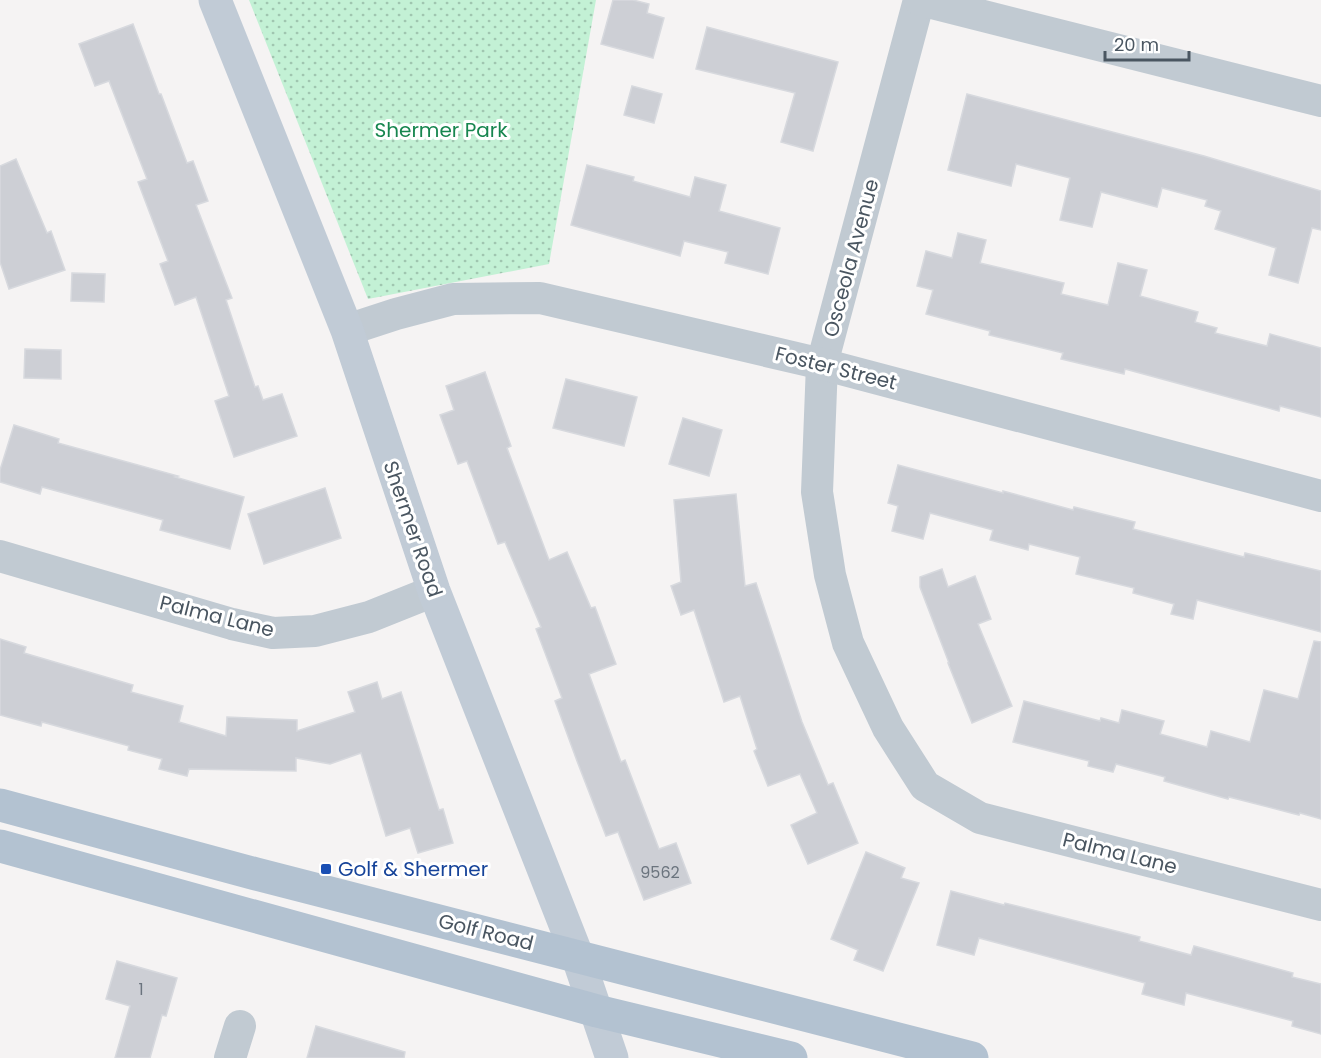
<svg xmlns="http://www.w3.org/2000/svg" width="1321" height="1058" viewBox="0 0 1321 1058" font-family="Poppins,sans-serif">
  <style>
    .grass { fill: url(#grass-dots) }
    .building { fill: #cdcfd5; stroke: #d7d9de; stroke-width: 1.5 }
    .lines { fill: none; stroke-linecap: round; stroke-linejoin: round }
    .minor { stroke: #c1cad2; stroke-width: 32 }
    .secondary { stroke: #c1cbd6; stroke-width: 33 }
    .primary { stroke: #b3c2d1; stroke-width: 33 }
    .transit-dot { fill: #1a4fb4; stroke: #fff; stroke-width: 2 }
    .labels { text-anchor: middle; stroke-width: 6; stroke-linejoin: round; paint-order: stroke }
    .number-label { font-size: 16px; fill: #6b747e }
    .park-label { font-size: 20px; fill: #17864f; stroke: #fff }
    .street-label { font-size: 20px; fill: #4a5661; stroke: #fff }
    .transit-label { font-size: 20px; fill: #164399; stroke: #fff; text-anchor: start }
  </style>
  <defs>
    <pattern id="grass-dots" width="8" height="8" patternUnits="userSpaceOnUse" patternTransform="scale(1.5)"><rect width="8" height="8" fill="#c3f1d5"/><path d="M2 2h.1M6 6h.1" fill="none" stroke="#a0c6b0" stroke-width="1.8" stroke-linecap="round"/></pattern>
  </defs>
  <rect width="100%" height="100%" fill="#f5f3f3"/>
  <polygon class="grass" points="249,0 596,0 549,264 368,299"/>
  <g class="building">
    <polygon points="613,0 633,0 649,4 647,13 664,18 653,58 601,44"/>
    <polygon points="133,24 159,94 161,94 187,163 193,161 208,201 196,205 232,298 226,300 255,387 258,386 263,400 282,394 297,436 234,457 215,401 229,396 196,297 175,305 160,264 168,261 138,182 147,179 109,81 95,86 79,44"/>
    <polygon points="707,27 838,62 813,151 781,142 795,93 696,69"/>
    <polygon points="632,86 662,94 654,123 624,115"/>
    <polygon points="967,94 1204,156 1321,191 1321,230 1312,228 1298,283 1269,275 1276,248 1215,229 1221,211 1205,206 1207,200 1162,188 1157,207 1101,192 1092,227 1060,220 1070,178 1016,164 1011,186 948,170"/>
    <polygon points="16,159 47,233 51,231 65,270 9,289 0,262 0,166"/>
    <polygon points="587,165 634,177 633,181 690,197 695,177 726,185 719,211 780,228 768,274 725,263 728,252 684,241 680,256 571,225"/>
    <polygon points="958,233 986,240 980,263 1064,283 1061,294 1108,305 1118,263 1147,270 1140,296 1198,312 1195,322 1217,328 1215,333 1267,346 1270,334 1321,348 1321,417 1280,406 1279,411 1125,369 1124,374 1061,359 1063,353 989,335 990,331 926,314 933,290 917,286 926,251 952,258"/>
    <polygon points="72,273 105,274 104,302 71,301"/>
    <polygon points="25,349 61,350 61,379 24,378"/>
    <polygon points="485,372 511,446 507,448 549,560 567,552 591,608 595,607 616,664 589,674 621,762 625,760 659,849 676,843 691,883 644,900 618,832 606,836 577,761 555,701 562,698 536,629 541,627 505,542 498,544 467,461 458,464 440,415 454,410 446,386"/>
    <polygon points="566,379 637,397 624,446 553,428"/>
    <polygon points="683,418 722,430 709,476 669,464"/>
    <polygon points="14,425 59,439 58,443 178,476 175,477 244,497 230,549 160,530 163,520 42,487 40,494 0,482 0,470"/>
    <polygon points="898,465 1003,493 1003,491 1073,510 1074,507 1135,522 1133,529 1244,557 1245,553 1321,571 1321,632 1197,600 1193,619 1171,614 1174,604 1133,593 1134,588 1076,574 1080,557 1029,544 1028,550 990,540 993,530 930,513 923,539 892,531 898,506 888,503"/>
    <polygon points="325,488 341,538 264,564 248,514"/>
    <polygon points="736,494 745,586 756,583 802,722 828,785 833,783 858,843 808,864 791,825 817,813 800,774 768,786 754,751 757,749 740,696 724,702 694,610 681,615 671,586 681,582 674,500"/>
    <polygon points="942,569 948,587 975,576 991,619 978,624 1012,706 972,723 948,663 949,663 920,587 920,577"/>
    <polygon points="0,639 26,647 24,653 133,685 131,692 183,706 179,722 226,736 227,717 297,720 297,731 355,712 348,692 377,682 382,699 401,692 439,810 443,809 453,843 418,853 410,828 386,836 361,753 330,764 296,758 296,771 189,769 187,776 159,769 162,759 128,750 129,746 42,722 41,726 0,715"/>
    <polygon points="1314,641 1321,642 1321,819 1300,813 1299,815 1229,797 1228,799 1164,781 1165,777 1116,764 1113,772 1088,766 1089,761 1013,742 1024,701 1100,721 1101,718 1119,723 1122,710 1164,721 1160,734 1207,747 1211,731 1250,742 1264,690 1298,699"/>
    <polygon points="866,852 905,868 901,878 919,883 883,971 854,960 858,950 831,939"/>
    <polygon points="951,891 1004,905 1005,903 1140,937 1139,941 1191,955 1194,946 1293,973 1292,977 1321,984 1321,1034 1292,1026 1293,1021 1186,993 1184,1005 1142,994 1145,983 979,938 974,955 937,945"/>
    <polygon points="117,961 177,978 166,1016 162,1015 150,1058 115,1058 130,1006 106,999"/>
    <polygon points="316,1026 405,1052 404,1058 307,1058"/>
  </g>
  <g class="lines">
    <g class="minor">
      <polyline points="919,0 822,364 817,492 830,575 848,643 888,728 925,786 980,818 1321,905"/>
      <polyline points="920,0 1321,101"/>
      <polyline points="347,330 396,314 453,299 540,298 822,364 1321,496"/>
      <polyline points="0,556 232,624 273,633 315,631 369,617 434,591"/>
      <polyline points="230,1058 240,1026"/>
    </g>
    <polyline class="secondary" points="215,0 347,330 434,591 577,955 612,1058"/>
    <g class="primary">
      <polyline points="0,805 256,874 972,1058"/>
      <polyline points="0,846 597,1011 791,1058"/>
    </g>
  </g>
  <rect class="transit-dot" x="320" y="863" width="12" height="12" rx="3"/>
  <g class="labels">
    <g class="number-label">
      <text x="660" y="878">9562</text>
      <text x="141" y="995">1</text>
    </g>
    <g class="park-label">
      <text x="441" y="137">Shermer Park</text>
    </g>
    <g class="street-label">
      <text transform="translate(851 258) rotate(-75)" y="7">Osceola Avenue</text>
      <text transform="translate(836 368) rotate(14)" y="7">Foster Street</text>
      <text transform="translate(413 529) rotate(71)" y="7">Shermer Road</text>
      <text transform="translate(217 616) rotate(14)" y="7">Palma Lane</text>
      <text transform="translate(1120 853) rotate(14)" y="7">Palma Lane</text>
      <text transform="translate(486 932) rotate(14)" y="7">Golf Road</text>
    </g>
    <g class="transit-label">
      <text x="338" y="876">Golf &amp; Shermer</text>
    </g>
  </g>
  <path d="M1105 51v9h84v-9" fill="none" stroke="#4a5661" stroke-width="3"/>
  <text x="1114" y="51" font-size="18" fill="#4a5661" stroke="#ffffff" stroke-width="4.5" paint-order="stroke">20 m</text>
</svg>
